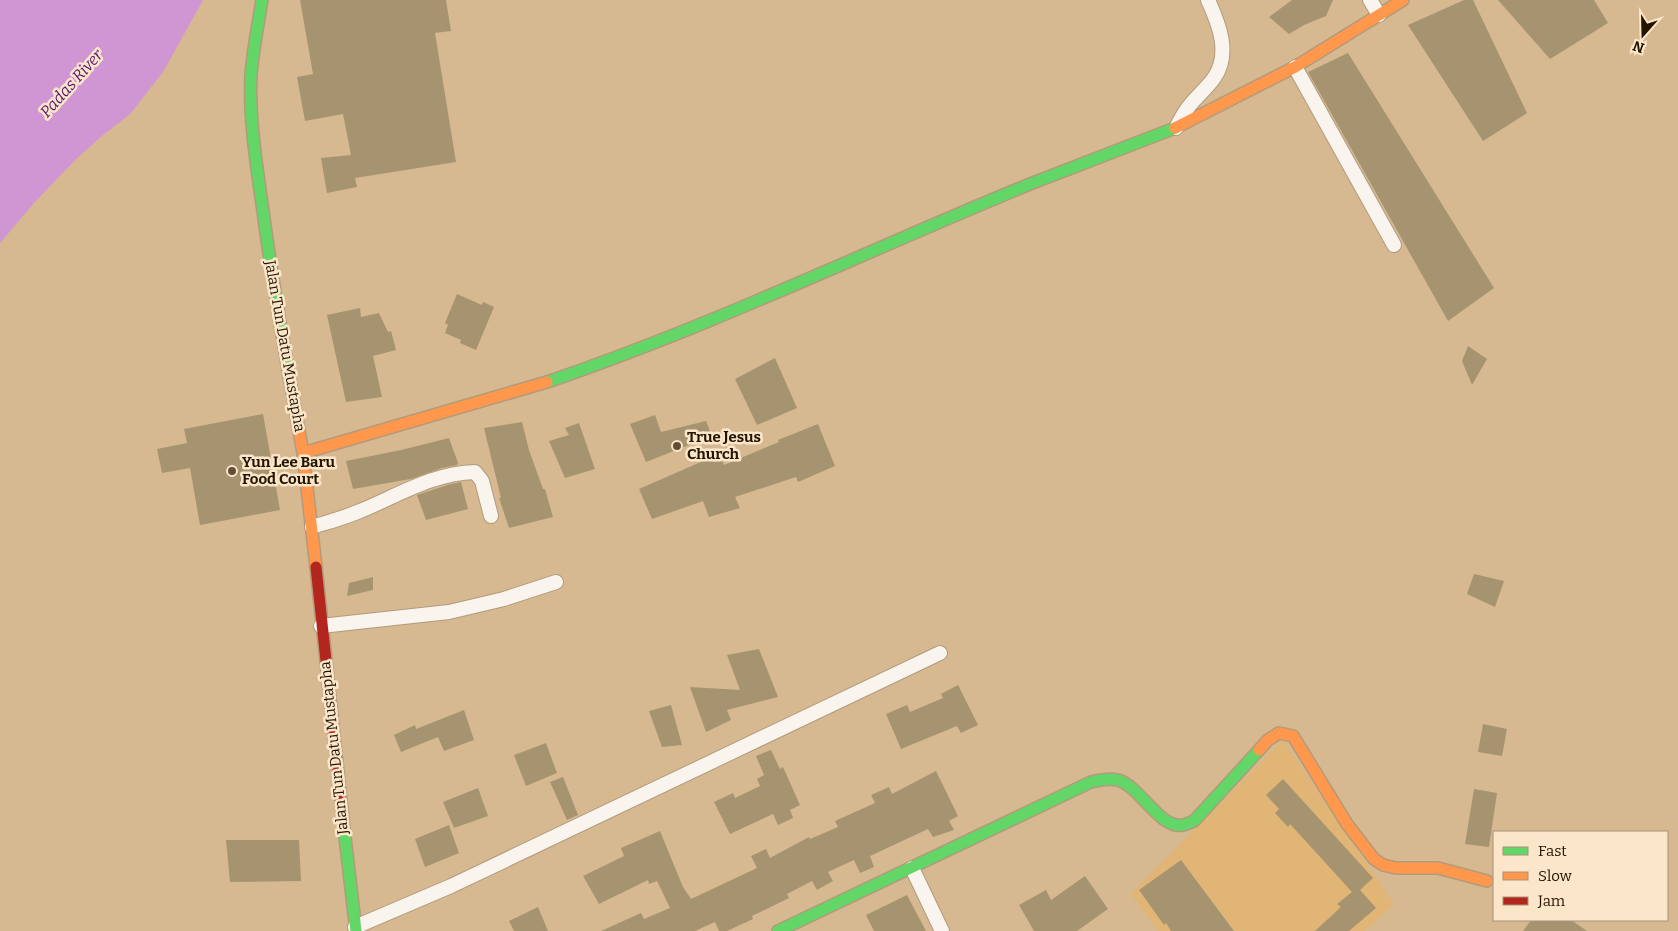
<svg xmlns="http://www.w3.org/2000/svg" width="1678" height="931" viewBox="0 0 1678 931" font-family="Bitter,serif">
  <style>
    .built { fill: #e1b575 }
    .water { fill: #d095d3 }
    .building { fill: #a69471 }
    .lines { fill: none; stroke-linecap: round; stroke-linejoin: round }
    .street-casing { stroke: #b29b7b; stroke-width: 16 }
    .fast-casing { stroke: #b29b7b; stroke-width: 14 }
    .slow-casing { stroke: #b29b7b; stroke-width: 14 }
    .jam-casing { stroke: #b29b7b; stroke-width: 14 }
    .street { stroke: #f9f4ee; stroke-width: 14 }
    .fast { stroke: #63d668; stroke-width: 11 }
    .slow { stroke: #ff974d; stroke-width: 11 }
    .jam { stroke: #b3261e; stroke-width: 11 }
    .poi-dot { fill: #624e33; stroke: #fbe6ca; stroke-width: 2 }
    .labels { text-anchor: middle; stroke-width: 5; stroke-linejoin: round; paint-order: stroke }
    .street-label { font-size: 15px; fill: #231400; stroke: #fbe6ca }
    .poi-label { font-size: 15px; font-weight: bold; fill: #231400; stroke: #fbe6ca; text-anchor: start }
    .water-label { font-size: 16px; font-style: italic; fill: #581372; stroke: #fbe6ca }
  </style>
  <rect width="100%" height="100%" fill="#d6b991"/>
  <polygon class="built" points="1283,740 1394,904 1365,931 1158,931 1131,894"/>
  <polygon class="water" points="0,0 203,0 163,72 130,114 103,135 75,160 34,203 0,243"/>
  <g class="building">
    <polygon points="300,0 446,0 451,31 435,33 456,162 355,178 357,187 327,193 321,158 351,155 343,114 305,121 297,77 313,74"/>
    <polygon points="1292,0 1333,0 1326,16 1304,25 1289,34 1269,17"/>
    <polygon points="1464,0 1473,0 1527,113 1483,141 1408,25"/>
    <polygon points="1498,0 1594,0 1608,23 1550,59"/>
    <polygon points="1348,53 1494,288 1448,321 1308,72"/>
    <polygon points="457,294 482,305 483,302 494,307 476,350 460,343 461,340 445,333 448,325 445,323"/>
    <polygon points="360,308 361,317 379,313 388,332 391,331 396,350 373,356 382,397 346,402 327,315"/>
    <polygon points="1468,346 1487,359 1472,385 1462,361"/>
    <polygon points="775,358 797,408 757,425 735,379"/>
    <polygon points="263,414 280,510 200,525 190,468 162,473 157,449 187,443 184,429"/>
    <polygon points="655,415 661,432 706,421 712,436 646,462 630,424"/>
    <polygon points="522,422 529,450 543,489 545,489 553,517 509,528 499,498 501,498 484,428"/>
    <polygon points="579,423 595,469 565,478 549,441 569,435 565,428"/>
    <polygon points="818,424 835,466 798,482 796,477 735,497 740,508 709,517 703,501 652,519 639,489 719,454 724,465 779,442 778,440"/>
    <polygon points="449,438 458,463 457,465 442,468 411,479 353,489 346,461 401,450"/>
    <polygon points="461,482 468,509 426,520 417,495 447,485"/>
    <polygon points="1474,574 1504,581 1495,607 1467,594"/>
    <polygon points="373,577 373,590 347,596 349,583"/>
    <polygon points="759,649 778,697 727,710 731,720 706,732 690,687 740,690 727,655"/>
    <polygon points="958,685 978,725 961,733 957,726 901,749 886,714 907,705 910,712 943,698 941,694"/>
    <polygon points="671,705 682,745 662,747 649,711"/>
    <polygon points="464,710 474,740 444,751 438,737 401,752 394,735 415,725 416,729"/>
    <polygon points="1483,724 1507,729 1502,756 1478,752"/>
    <polygon points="546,743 557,773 526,786 514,755"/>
    <polygon points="771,750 780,769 783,767 800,805 790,810 793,818 778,825 773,814 730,834 714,802 733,793 735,798 760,786 757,779 764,775 756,756"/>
    <polygon points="936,771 958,816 949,821 954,830 933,837 928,829 870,856 874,867 860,873 854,860 828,872 833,881 817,890 812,881 787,894 789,898 752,916 753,919 727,931 719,931 715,922 695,931 601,931 641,913 644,919 670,908 657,881 649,884 648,880 599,904 583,876 624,856 621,848 660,831 683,887 691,899 757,868 751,856 766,849 770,858 809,837 810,839 838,827 835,821 875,803 871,795 889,787 892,794"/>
    <polygon points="563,777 578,815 567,820 550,782"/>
    <polygon points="1283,779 1373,878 1360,890 1376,908 1349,931 1315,931 1341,907 1337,904 1352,892 1290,824 1288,827 1275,813 1279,809 1266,795"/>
    <polygon points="478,788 488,816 454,828 443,802"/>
    <polygon points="1474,789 1497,793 1489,847 1465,844"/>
    <polygon points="449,825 459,853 425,867 415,839"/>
    <polygon points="226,840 299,840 301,881 230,882"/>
    <polygon points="1181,860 1234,931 1171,931 1166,923 1164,925 1139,890"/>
    <polygon points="1085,876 1108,909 1077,931 1034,931 1019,905 1046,890 1051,900"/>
    <polygon points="907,895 926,931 874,931 866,915"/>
    <polygon points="538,907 548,931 514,931 509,921"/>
    <polygon points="1531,920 1571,920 1587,931 1523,931"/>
  </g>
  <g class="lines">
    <defs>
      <g id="street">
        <polyline points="1370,0 1379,15"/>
        <polyline points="1295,67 1394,245"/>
        <path d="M 1176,128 C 1180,120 1184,112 1190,105 C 1197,96 1207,88 1214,78 C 1231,54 1219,24 1208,0"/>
        <path d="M 312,527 C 328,522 344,518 360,511 C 397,496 433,473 475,472 L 482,481 L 491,516"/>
        <polyline points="321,626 449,612 504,599 556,582"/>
        <polyline points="912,868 942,931"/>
        <polyline points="355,927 451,886 940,653"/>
      </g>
      <g id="fast">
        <path d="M 262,0 C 258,25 253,50 251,75 C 249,118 256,162 262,204 C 271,271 282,337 294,403"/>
        <path d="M 547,382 C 712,326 869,250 1030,184 C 1078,165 1127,147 1175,128"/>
        <polyline points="343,820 356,931"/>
        <path d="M 778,931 L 1091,782 C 1099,780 1109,778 1118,780 C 1141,787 1159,829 1183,825 C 1187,824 1191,822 1194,821 L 1259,750"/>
      </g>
      <g id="slow">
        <polyline points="1175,128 1295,67 1403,0"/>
        <polyline points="294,403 303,453 316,567"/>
        <polyline points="303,453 547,382"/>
        <polyline points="1259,750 1268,740 1279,733 1293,736 1347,824 1374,859 1383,865 1396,868 1438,868 1487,881"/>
      </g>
      <polyline id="jam" points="316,567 343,820"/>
    </defs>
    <use href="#street" class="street-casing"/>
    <use href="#fast" class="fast-casing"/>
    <use href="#slow" class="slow-casing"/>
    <use href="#jam" class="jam-casing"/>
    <use href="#street" class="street"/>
    <use href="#fast" class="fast"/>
    <use href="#slow" class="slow"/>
    <use href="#jam" class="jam"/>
  </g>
  <g class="poi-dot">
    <circle cx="677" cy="446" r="5"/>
    <circle cx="232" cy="471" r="5"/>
  </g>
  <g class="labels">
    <g class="street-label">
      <text transform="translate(285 346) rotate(80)" y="5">Jalan Tun Datu Mustapha</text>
      <text transform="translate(334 748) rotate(-96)" y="5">Jalan Tun Datu Mustapha</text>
    </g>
    <g class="poi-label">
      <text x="687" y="442">True Jesus<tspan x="687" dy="17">Church</tspan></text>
      <text x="242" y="467">Yun Lee Baru<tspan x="242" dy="17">Food Court</tspan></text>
    </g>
    <g class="water-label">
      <text transform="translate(71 83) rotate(-48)" y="6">Padas River</text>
    </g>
  </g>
  <rect x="1493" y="831" width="175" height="90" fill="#fbe6ca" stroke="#a59279"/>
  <rect x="1503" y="847" width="25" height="8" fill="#63d668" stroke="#a59279"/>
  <text x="1538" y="856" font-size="15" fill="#231400">Fast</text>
  <rect x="1503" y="872" width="25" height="8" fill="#ff974d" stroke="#a59279"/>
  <text x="1538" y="881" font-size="15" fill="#231400">Slow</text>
  <rect x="1503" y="897" width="25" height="8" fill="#b3261e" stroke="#a59279"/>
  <text x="1538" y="906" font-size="15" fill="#231400">Jam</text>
  <g transform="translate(1643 35) rotate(200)" stroke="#fbe6ca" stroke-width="4" paint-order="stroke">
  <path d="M0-4L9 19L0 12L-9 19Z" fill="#231400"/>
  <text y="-8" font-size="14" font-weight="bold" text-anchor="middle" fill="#231400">N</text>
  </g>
</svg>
